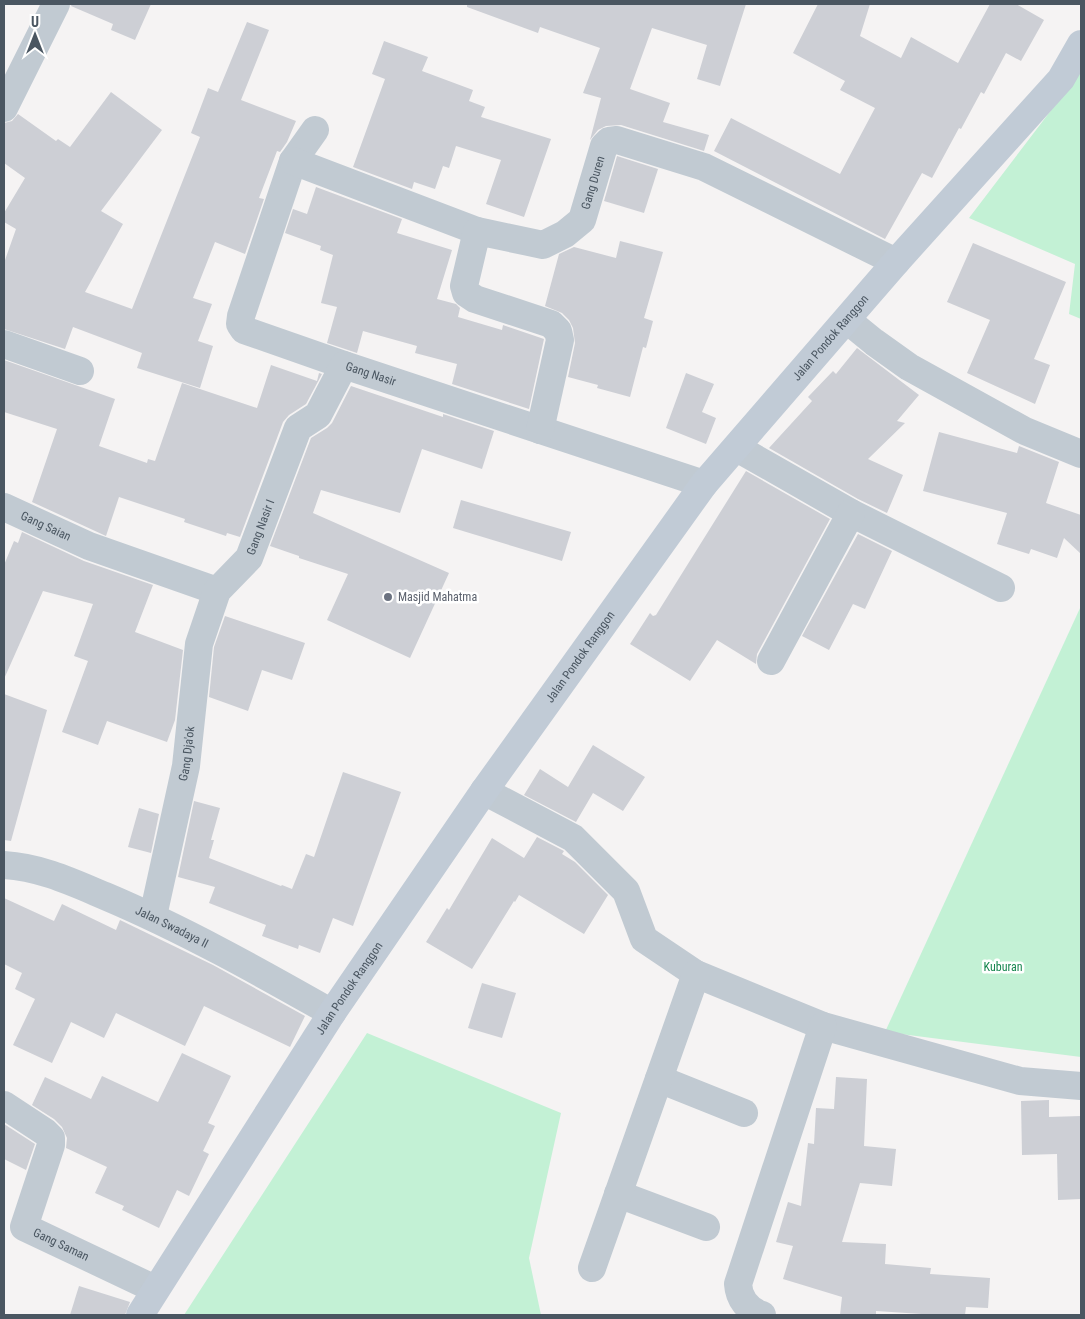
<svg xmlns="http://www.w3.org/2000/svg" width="1085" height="1319" viewBox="0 0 1085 1319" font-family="'Roboto Condensed',sans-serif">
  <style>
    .green { fill: #c3f1d5 }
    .building { fill: #cdcfd5 }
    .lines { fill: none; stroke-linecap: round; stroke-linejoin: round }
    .street { stroke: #c1cad2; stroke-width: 28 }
    .secondary { stroke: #c1cbd6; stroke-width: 28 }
    .worship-dot { fill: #6b7280; stroke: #fff; stroke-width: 2 }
    .labels { text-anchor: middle; stroke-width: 5; stroke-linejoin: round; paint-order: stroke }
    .street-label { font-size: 12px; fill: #4a5661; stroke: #fff }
    .worship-label { font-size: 12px; fill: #5b616d; stroke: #fff; text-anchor: start }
    .park-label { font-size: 12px; fill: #17864f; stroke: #fff }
  </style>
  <rect width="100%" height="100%" fill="#f5f3f3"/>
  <g class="green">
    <polygon points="1081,71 1081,319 1069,314 1075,264 969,218"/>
    <polygon points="1081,606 1081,1057 885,1032"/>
    <polygon points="367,1033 561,1113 529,1258 541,1315 184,1315"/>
  </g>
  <g class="building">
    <polygon points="72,4 151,4 135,40 111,30 113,24 71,6"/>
    <polygon points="467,4 746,4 720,86 697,79 707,45 652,28 630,89 670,103 663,122 709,135 704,151 621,125 606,126 598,130 590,140 601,98 583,93 600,48 540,27 538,33 467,7"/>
    <polygon points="818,4 870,4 860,36 901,58 911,37 958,63 990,4 1016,4 1044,20 1021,61 1006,53 984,94 981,92 961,129 959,128 932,178 922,173 885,239 714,151 731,118 840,174 875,108 840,90 845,81 793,53"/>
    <polygon points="247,22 269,30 241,100 296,121 287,142 280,152 277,151 259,198 264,199 245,254 215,242 193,298 212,304 198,341 213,346 200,388 137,368 142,353 73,327 65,349 4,329 4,263 16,229 4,222 4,213 25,178 4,163 4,123 12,121 18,114 56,141 58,139 70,147 111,92 162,130 101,211 123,224 85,292 132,309 200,137 191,133 208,88 218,92"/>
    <polygon points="384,41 428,57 422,71 473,90 469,101 485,107 481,117 551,139 524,217 486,204 501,160 456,146 449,168 443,166 435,189 414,182 412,189 353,167 385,79 372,74"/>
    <polygon points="617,156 658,169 644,213 604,201"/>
    <polygon points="316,187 402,219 397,233 452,250 437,299 456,304 460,308 458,317 502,330 503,325 544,339 529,409 452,384 457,364 415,353 417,346 363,331 357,353 327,343 337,307 321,303 333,255 320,250 321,246 285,233 293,209 307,214"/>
    <polygon points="620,241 663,252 644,318 653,321 646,348 643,347 630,397 597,388 598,385 568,377 575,343 573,328 569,320 562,313 545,306 559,254 574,247 616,258"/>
    <polygon points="973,243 1066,282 1034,359 1050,365 1035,404 967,373 990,320 947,302"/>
    <polygon points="857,348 919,395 897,421 905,423 868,459 903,475 887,513 858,499 769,448 812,401 808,397 833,371 836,374"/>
    <polygon points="4,360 115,399 99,446 147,463 148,459 155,461 182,383 257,408 271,365 317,381 319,373 322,374 306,404 289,415 283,422 240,537 227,533 226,536 184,522 185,519 119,497 106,536 32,502 57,429 4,412"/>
    <polygon points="686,373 714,384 702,412 716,418 706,444 666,428"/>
    <polygon points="351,386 443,417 443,414 494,431 482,469 422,449 400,513 321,490 313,513 449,573 410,658 327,620 348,574 299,558 299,556 270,546 311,438 327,428 332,423"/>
    <polygon points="939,432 1017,453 1019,446 1059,462 1046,503 1081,515 1081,554 1064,538 1057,558 1031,549 1029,554 997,544 1007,513 923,491"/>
    <polygon points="746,471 830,519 757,654 756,664 717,640 690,681 630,644 650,613 653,616 656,615"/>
    <polygon points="461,500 571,532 562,561 453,528"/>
    <polygon points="22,532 84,561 153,585 135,632 183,650 175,720 167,742 107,721 98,745 62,732 88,661 74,656 93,604 43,591 4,679 4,565 14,541 18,543"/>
    <polygon points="858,534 892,551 865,609 853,604 829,650 802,636"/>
    <polygon points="225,616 305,643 292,680 262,670 248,711 209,697 214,647"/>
    <polygon points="4,694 47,710 11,841 4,840"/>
    <polygon points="593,745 645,777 623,811 593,793 576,822 524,795 540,769 568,787"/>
    <polygon points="343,772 401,792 353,926 333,918 320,953 299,945 298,949 262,936 266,925 209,903 215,887 178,877 194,801 220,808 211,840 214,840 209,858 281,886 282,885 292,889 306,854 314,857"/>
    <polygon points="139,808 159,814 151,853 128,847"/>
    <polygon points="537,837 564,851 562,854 575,862 608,895 584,934 519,895 515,902 514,901 472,969 426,942 447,908 449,910 492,838 524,858"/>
    <polygon points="4,898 54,921 62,904 116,930 120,920 213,965 305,1016 290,1047 204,1006 185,1046 116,1013 104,1038 71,1022 52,1063 13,1045 35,999 15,989 22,973 4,964"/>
    <polygon points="482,983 516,993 502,1038 468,1028"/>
    <polygon points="182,1053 231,1076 208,1123 215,1126 203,1151 209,1154 189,1196 177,1190 159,1228 122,1210 124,1206 95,1193 107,1167 66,1148 67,1138 62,1127 54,1119 32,1105 45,1077 91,1099 102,1076 158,1102"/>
    <polygon points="836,1077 867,1079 864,1146 896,1149 892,1186 860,1183 842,1242 886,1244 885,1264 931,1268 930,1274 990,1278 988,1308 966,1307 965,1315 937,1315 876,1311 876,1315 840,1315 842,1297 783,1279 793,1246 776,1242 788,1202 801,1206 808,1143 814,1144 816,1108 834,1109"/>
    <polygon points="1049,1100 1049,1117 1081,1116 1081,1199 1058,1200 1057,1154 1022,1155 1021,1101"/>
    <polygon points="4,1124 35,1144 26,1170 4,1159"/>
    <polygon points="79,1286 130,1302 125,1315 70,1315"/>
  </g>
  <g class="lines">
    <g class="street">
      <polyline points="4,108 56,4"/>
      <path id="s1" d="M 315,130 L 293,161 L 241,316 L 240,324 L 244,330 L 344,365 L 704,484"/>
      <polyline points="293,161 477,231"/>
      <polyline points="847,320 874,342 909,367 1025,431 1081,454"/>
      <polyline points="4,344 80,371"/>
      <path id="s2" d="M 540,430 L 560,340 L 558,331 L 551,324 L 475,299 L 466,293 L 464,286 L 477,231 L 543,245 L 565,234 L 582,220 L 604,146 L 609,141 L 617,140 L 704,167 L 896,262"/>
      <polyline points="737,448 851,513 1001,588"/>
      <path id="s3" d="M 4,507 L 89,546 L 217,591"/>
      <polyline points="771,661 851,513"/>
      <polyline points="484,791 573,838 626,891 644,939 696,974 823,1026 1020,1081 1081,1086"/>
      <path id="s4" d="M 4,865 C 40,867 72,882 105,896 C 183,929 258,971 332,1013"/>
      <path id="s5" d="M 153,916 L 186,766 L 199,644 L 217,591 L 249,558 L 298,428 L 318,415 L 344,365"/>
      <polyline points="659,1079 744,1113"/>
      <path id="s6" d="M 4,1105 L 45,1132 L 51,1138 L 51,1145 L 24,1227 L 155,1289"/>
      <polyline points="618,1194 706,1227"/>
      <polyline points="592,1268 696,974"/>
      <path d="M 762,1315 C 748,1310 739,1299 738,1284 L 823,1026"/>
    </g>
    <path class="secondary" id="s7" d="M 140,1315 L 332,1013 L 484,791 L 704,484 L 896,262 L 1061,79 L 1081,44"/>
  </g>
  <circle class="worship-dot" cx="388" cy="597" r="5"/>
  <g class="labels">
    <g class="street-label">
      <text dy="4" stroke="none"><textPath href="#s2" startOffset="419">Gang Duren</textPath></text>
      <text dy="4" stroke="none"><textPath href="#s7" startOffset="1198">Jalan Pondok Ranggon</textPath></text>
      <text dy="4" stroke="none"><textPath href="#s1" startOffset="351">Gang Nasir</textPath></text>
      <text dy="4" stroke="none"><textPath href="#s3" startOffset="46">Gang Saian</textPath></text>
      <text dy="4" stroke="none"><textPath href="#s5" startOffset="411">Gang Nasir I</textPath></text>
      <text dy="4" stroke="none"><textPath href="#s7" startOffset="792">Jalan Pondok Ranggon</textPath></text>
      <text dy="4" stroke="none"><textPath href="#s5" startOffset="166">Gang Dja'ok</textPath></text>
      <text dy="4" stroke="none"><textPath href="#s4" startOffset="180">Jalan Swadaya II</textPath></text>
      <text dy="4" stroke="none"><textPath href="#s7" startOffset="388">Jalan Pondok Ranggon</textPath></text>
      <text dy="4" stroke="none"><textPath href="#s6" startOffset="192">Gang Saman</textPath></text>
    </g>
    <g class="worship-label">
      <text x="398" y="601">Masjid Mahatma</text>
    </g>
    <g class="park-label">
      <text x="1003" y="971">Kuburan</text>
    </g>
  </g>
  <rect width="1085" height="1319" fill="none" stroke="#4a5661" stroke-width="10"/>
  <g transform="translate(35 35)" stroke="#ffffff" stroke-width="4" paint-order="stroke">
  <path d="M0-4L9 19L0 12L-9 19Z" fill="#4a5661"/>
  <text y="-8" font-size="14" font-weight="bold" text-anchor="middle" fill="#4a5661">U</text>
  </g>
</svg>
